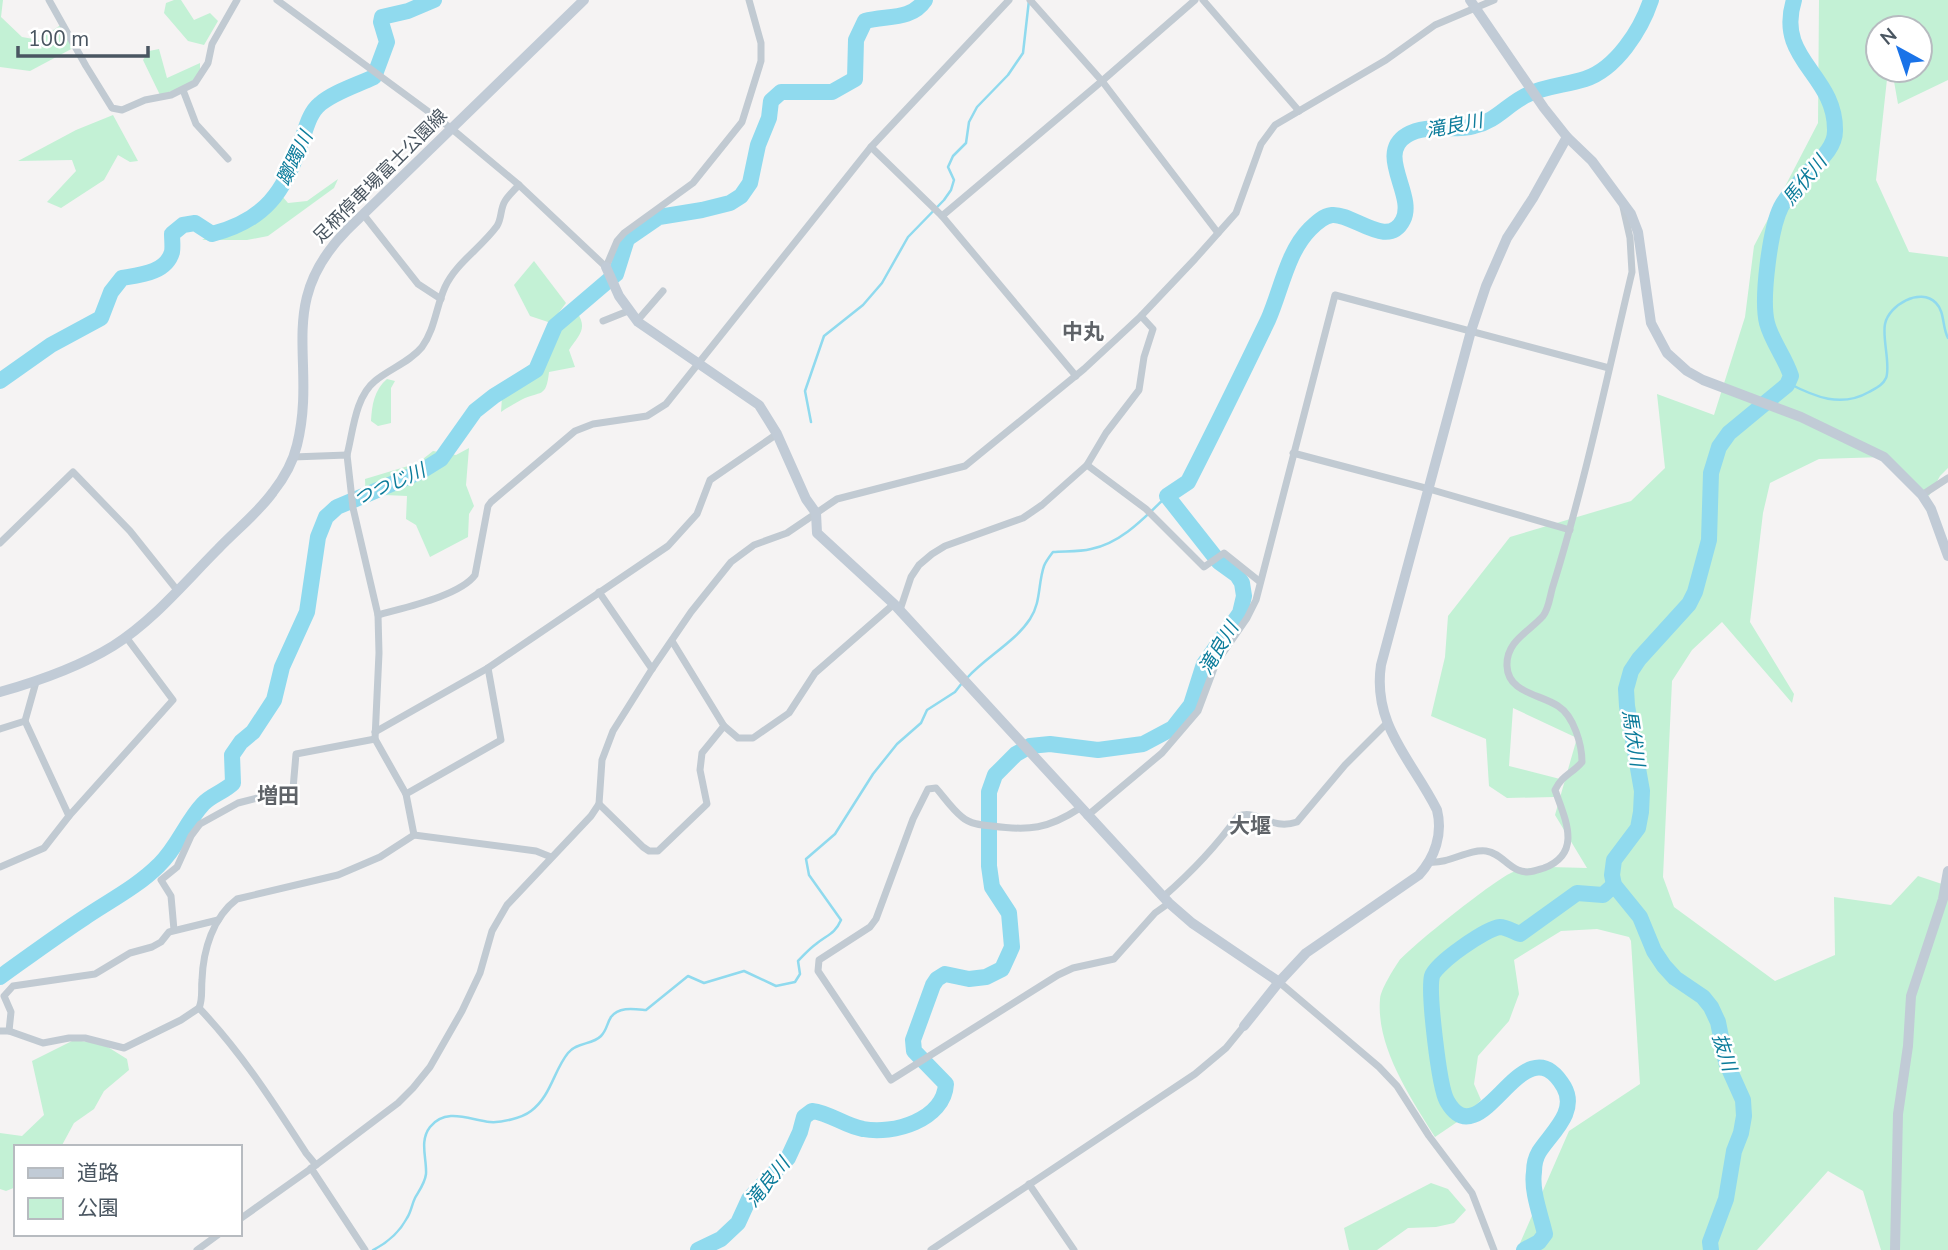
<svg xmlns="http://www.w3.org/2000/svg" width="1948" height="1250" viewBox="0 0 1948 1250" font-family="'Nunito Sans','Noto Sans JP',sans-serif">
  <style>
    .green { fill: #c3f1d5 }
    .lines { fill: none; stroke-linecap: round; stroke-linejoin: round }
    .stream { stroke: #90daee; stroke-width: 2.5 }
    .river { stroke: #90daee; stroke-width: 16 }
    .street { stroke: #c1cad2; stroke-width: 7 }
    .secondary { stroke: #c1cbd6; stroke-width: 10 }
    .labels { text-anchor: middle; stroke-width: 5; stroke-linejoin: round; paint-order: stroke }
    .street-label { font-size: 18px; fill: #4a5661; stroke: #fff }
    .water-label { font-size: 19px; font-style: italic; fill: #0c7c9b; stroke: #fff }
    .quarter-label { font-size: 21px; font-weight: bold; fill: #5f6368; stroke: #fff }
  </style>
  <rect width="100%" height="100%" fill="#f5f3f3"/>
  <g class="green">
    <polygon points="0,0 3,0 1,17 22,37 39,40 62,24 75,47 30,71 0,67"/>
    <polygon points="174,0 181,0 194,20 210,13 218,21 204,45 188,41 164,13 166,3"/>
    <path d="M 1819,0 L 1948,0 L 1948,80 L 1898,104 L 1892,70 L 1920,70 L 1920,28 L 1878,28 L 1878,70 L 1888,70 L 1876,180 L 1909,252 L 1948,257 L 1948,468 L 1940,476 L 1929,496 L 1884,457 L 1819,459 L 1770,483 L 1763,513 L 1750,622 L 1794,694 L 1792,703 L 1722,622 L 1692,650 L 1672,681 L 1663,877 L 1674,907 L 1775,981 L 1835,955 L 1834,897 L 1891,905 L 1918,876 L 1948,886 L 1948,1250 L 1881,1250 L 1863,1191 L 1828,1171 L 1757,1250 L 1517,1250 L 1569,1131 L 1640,1084 L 1631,941 L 1629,937 L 1597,929 L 1561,931 L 1514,960 L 1519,994 L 1509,1021 L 1478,1056 L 1474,1084 L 1481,1100 L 1466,1116 L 1435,1137 C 1411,1098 1376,1048 1380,999 C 1381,989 1393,970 1399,961 C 1409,948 1498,877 1513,872 C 1537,864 1562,868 1587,868 L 1555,815 L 1577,738 L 1513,708 L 1509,766 L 1560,779 L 1554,797 L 1507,798 L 1489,786 L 1486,739 L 1431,716 L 1445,657 L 1448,616 L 1510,537 L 1631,501 L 1665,468 L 1657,394 L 1714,415 L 1745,317 L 1754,246 L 1818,123 Z"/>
    <polygon points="159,49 167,78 200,63 200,76 181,88 160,95 143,60 149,51"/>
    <polygon points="113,115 138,161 130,162 118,155 104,180 61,208 47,202 76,171 72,160 18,161 76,130"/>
    <polygon points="338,179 334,188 268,236 247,240 202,240 282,196 288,203 307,201"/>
    <polygon points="534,261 566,303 551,323 530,316 514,285"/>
    <path d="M 577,312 C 588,329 579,335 569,350 L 575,367 L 549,372 C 546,399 541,390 521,400 C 514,404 507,408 501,412 L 502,397 L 540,356 L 552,328 Z"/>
    <path d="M 387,379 L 395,381 L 391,388 L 391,423 L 378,426 L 371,421 C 372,405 374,390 387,379 Z"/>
    <polygon points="469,448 466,485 474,506 469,514 468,537 430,557 416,525 406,519 407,496 385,495 366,503 365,479 418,463 433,451 456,455"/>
    <polygon points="74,1040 103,1044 127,1059 129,1070 104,1091 94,1109 74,1123 61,1147 16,1147 16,1187 6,1191 0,1189 0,1133 22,1136 44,1115 32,1061"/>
    <polygon points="1431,1183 1448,1189 1466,1210 1454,1223 1436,1227 1408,1228 1377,1250 1349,1250 1344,1228"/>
  </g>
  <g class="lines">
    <g class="stream">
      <path d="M 1788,383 C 1815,397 1841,408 1869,392 C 1876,388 1883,385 1886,378 C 1891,366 1882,339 1885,324 C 1889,305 1920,287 1936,303 C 1945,312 1942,327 1948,338"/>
      <polyline points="811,422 805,391 824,336 863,305 882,283 908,237 944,200 951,190 954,180 948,167 953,156 966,143 969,122 977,107 1008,75 1023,53 1029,0"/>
      <path d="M 967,678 C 986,657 1015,642 1030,619 C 1041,603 1038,583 1044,566 C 1046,561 1050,556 1053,552 C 1065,551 1079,552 1091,549 C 1122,543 1146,516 1167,496"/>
      <path d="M 373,1250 C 387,1243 399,1233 407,1218 C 411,1212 412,1204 415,1198 C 419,1191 425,1183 426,1174 C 427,1159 419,1141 430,1127 C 446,1107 470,1120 490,1122 C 501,1123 522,1118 531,1111 C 551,1096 554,1070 568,1053 C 577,1042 592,1045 601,1036 C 607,1030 607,1023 611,1017 C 619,1006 635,1009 646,1010 L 688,976 L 704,983 L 744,971 L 776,986 L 795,982 L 800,974 L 798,961 C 804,955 809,949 816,944 C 827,935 835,934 841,920 L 809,875 L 806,859 L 835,834 L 873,774 L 897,744 L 921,723 L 927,710 L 955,692 L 962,683"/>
    </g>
    <g class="river">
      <path d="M 0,381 L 51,345 L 101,318 L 111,292 L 122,278 C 140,275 166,273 172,252 C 173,247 172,239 172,234 L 183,225 L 195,223 L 212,234 C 264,221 285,192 301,142 C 306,129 309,113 320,104 C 334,92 357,85 374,77 L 387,42 L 381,22 L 382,17 L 408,11 L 434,0"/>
      <path d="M 0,977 C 28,957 55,937 84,918 C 109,901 137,887 159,865 C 178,847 186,822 203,804 C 211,795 224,792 233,783 L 232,755 L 241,742 L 253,732 L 274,700 L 282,667 L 307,612 L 318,537 L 326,517 L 337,507 L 420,472 L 441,459 L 475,411 L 494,396 L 536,370 L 555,326 L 616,274 L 627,239 L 659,217 L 702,210 L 730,203 L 741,196 L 750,183 L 758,145 L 769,118 L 771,101 L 781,92 L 832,92 L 855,79 L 856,40 L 865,21 C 886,15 911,21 925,0"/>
      <path d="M 698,1250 L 721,1239 L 738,1223 L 749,1199 L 788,1158 L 800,1132 L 804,1117 L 812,1111 C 830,1113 845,1126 863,1129 C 893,1135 944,1120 946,1084 L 914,1051 L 913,1040 L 933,985 L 937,979 L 945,974 L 969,979 L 986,977 L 1002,969 L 1012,947 L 1009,913 L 992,887 L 989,866 L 989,792 L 995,775 L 1016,754 L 1030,746 L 1050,744 L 1098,750 L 1143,744 L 1173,728 L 1191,705 L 1204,664 L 1240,613 L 1244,596 L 1242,583 L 1237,575 L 1219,562 L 1167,496 L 1188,482 C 1215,429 1242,374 1268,320 C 1281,291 1287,252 1310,229 C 1316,223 1323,216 1332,215 C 1353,213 1388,250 1403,220 C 1416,195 1375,154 1407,135 C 1427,123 1453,132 1474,126 C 1497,121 1508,103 1529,94 C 1547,86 1566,85 1585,79 C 1616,69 1641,30 1651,0"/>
      <path d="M 1524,1250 L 1539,1242 L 1545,1234 C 1541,1216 1531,1191 1534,1172 C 1534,1166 1536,1157 1539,1152 C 1551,1133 1578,1112 1564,1087 C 1523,1017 1482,1162 1447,1101 C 1439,1087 1428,992 1432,976 C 1436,963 1487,928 1500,927 C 1506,927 1514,932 1520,934 L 1577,893 L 1603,895 L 1614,885"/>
      <path d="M 1711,1250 L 1710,1242 L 1726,1199 L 1734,1151 L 1741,1133 L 1744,1116 L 1743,1100 L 1726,1062 L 1718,1022 L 1711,1007 L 1703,997 L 1675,978 L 1664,966 L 1654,951 L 1640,917 L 1614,885 L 1612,875 L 1614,860 L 1638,828 L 1641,812 L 1642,791 L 1627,706 L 1626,689 L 1631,671 L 1639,659 L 1689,604 L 1695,592 L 1709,540 L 1711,473 L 1719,447 L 1729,433 L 1787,385 L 1791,376 C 1785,357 1772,342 1767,323 C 1761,299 1770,229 1781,207 C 1786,197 1796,187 1803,178 C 1815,164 1835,150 1835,131 C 1836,74 1775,60 1794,0"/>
    </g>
    <g class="street">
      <polyline points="49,0 86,66 112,108 122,110 145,100 171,95 195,83 208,63 212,44 237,0"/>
      <polyline points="277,0 452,129 519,185 606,267 617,241 624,233 693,183 742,122 761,61 761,43 749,0"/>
      <polyline points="1030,0 1102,81 1218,233"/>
      <polyline points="1203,0 1299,111"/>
      <polyline points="183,90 196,124 228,159"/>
      <polyline points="871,147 942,216 1076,376"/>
      <polyline points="363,214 418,284 441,299"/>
      <polyline points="942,216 1102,81 1195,0"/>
      <polyline points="603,321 628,311"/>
      <polyline points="637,321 663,291"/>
      <polyline points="1293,453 1429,489 1570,530"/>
      <path d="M 347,455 C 353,432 355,397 375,381 C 389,369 410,362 422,347 C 435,329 436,307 445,287 C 456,263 481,248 497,226 C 502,218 500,209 505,201 C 508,196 514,190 519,185"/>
      <polyline points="293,457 347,455 353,508 378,615 379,653 375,739 406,794 414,835"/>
      <polyline points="1087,465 1146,509 1204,567 1224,553 1259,581"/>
      <polyline points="1922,495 1948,478"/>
      <polyline points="0,543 73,472 130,531 177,590"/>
      <polyline points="599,592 652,669"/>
      <polyline points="900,610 911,577 919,565 932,554 945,546 1023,518 1042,505 1087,465 1106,433 1139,390 1144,357 1153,329 1141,316"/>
      <path d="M 378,615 C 402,608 460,596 475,575 L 488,506 L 491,502 L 575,431 L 593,424 L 647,416 L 666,404 L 871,147 L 1009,0"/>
      <polyline points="25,721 69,816"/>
      <polyline points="724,726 738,738 753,738 789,713 815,673 894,604"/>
      <polyline points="0,729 25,721 36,682"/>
      <polyline points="375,732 488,668 668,546 697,514 710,480 777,434"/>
      <polyline points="406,794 501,740 488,668"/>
      <polyline points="599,804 643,847 649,851 658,851 707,804 700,770 702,753 724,726 672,641"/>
      <path d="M 1080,808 C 1048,829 1029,831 992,826 C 981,825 970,824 962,817 C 952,809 944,797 936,788 L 928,789 L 913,819 L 876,919 L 870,927 L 819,960 L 818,971 L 891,1080 L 1058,975 L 1073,968 L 1114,959 L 1155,913 L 1169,903"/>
      <polyline points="1087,816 1162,753 1198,711 1216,663 1247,618 1256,600 1335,295 1609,368"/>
      <path d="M 1429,862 C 1450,864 1467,849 1486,851 C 1500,853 1506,865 1518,870 C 1528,874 1534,871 1544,868 C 1583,853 1565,819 1555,790 C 1562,775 1572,774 1582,762 C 1582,745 1574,716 1558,706 C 1540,694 1508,693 1507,666 C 1506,641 1529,632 1543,616 C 1549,609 1550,595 1553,586 C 1585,483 1607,377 1632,272 L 1630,238 L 1623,207"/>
      <polyline points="0,867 44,848 69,816 173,700 126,637"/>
      <path d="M 1163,897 C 1193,871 1215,848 1238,816 C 1260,809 1270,831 1297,822 L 1345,765 L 1387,723"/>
      <polyline points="174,930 171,896 161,880 177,867 191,836 200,824 238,803 293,789 296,754 375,739"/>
      <polyline points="1279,982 1379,1067 1397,1086 1429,1136 1472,1193 1494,1250"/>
      <path d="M 199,1008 C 241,1052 273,1102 306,1153 L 316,1165"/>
      <polyline points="0,1031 9,1031 11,1012 4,996 13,986 95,974 130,953 152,947 161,942 169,932 218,920"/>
      <path d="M 9,1031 L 43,1043 L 69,1038 L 85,1038 L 124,1048 L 181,1020 L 199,1008 C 203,999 201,989 202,980 C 203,950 213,917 237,899 L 338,875 L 380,857 L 414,835 L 536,851 L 551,857"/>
      <polyline points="311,1168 365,1250"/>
      <polyline points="1029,1184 1074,1250"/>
      <polyline points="240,1219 316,1165 398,1103 413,1088 430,1067 462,1011 480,973 492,931 507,905 591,816 599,804 602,760 613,731 652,669 691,612 731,562 754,545 787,533 837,499 965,466 1084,369 1141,316 1195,259 1236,213 1261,144 1275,125 1386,60 1435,25 1494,0"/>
      <polyline points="197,1250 219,1234"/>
      <polyline points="931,1250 1195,1074 1226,1048 1244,1026"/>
    </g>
    <g class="secondary">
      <polyline points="1470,0 1544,108 1567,137 1592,161 1631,214 1638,232 1651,323 1667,353 1687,371 1703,380 1801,417 1884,457 1922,495 1931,509 1948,556"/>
      <polyline points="606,267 619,296 638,322 759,405 777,434 806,499 816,513 817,533 894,604 1169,903 1192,923 1279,982"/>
      <path d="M 0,692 C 39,681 79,667 113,646 C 153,621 185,582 218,549 C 236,530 258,513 273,492 C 284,478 293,462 297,445 C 318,360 274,304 347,230 L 584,0"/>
      <path d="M 1244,1026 L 1279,982 L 1306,953 L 1419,875 C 1435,857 1443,834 1437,810 C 1412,760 1372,725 1381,665 L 1471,331 L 1486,286 L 1507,238 L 1533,198 L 1567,137"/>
      <polyline points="1895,1250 1898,1114 1908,1046 1911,996 1943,899 1948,871"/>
    </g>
  </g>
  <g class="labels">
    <g class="street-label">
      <text transform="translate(380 176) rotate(-45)" y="6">足柄停車場富士公園線</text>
    </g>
    <g class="water-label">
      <text transform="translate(1454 125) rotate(-11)" y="7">滝良川</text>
      <text transform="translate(294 158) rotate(-64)" y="7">躑躅川</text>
      <text transform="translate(1804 180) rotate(-51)" y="7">馬伏川</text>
      <text transform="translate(389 484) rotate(-24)" y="7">つつじ川</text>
      <text transform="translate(1218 648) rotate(-59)" y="7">滝良川</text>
      <text transform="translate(1634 738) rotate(81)" y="7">馬伏川</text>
      <text transform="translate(1725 1052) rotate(72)" y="7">抜川</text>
      <text transform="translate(767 1182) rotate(-51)" y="7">滝良川</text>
    </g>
    <g class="quarter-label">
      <text x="1083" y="339">中丸</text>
      <text x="278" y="803">増田</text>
      <text x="1250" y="833">大堰</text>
    </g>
  </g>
  <rect x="14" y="1145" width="228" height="91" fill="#ffffff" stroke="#b7bbc0" stroke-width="2"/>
  <rect x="28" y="1168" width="35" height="10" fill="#c1cbd6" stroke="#b7bbc0" stroke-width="2"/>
  <text x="77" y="1180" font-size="21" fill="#4a5661">道路</text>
  <rect x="28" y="1198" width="35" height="21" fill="#c3f1d5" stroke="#b7bbc0" stroke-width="2"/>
  <text x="77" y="1215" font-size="21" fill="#4a5661">公園</text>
  <g transform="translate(1899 49) rotate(320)"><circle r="33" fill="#ffffff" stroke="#b7bbc0" stroke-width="2"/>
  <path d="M0-5L12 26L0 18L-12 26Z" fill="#1a73e8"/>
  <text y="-10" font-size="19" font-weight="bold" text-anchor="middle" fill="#4a5661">N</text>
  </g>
  <path d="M18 46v10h130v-10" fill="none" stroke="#4a5661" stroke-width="3.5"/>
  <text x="28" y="46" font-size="21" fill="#4a5661" stroke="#ffffff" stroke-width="5" paint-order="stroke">100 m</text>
</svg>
